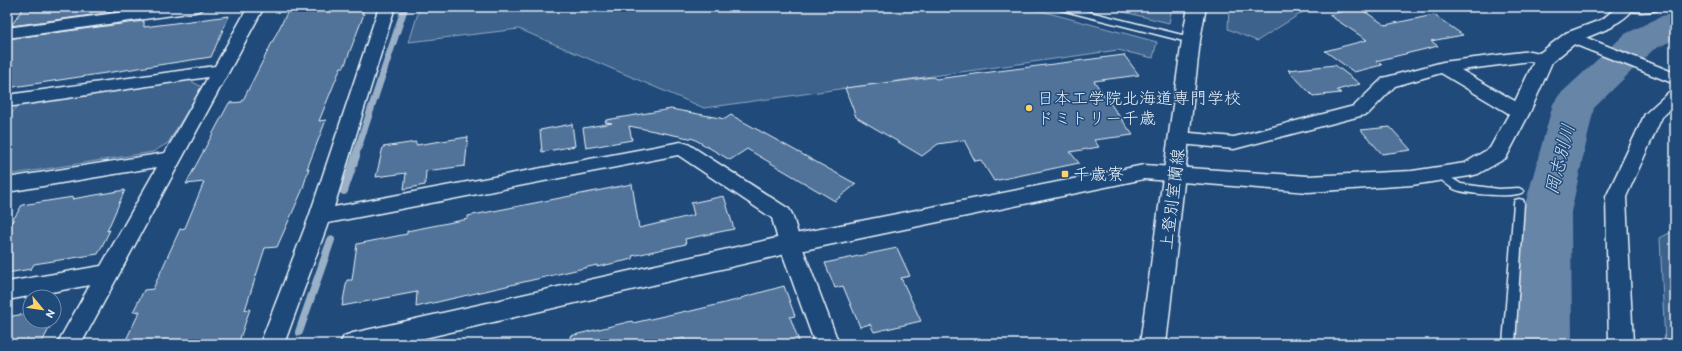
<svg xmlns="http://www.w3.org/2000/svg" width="1682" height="351" viewBox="0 0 1682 351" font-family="Itim,'Klee One',sans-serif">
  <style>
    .green { fill: #3c628c; stroke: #92aac2 }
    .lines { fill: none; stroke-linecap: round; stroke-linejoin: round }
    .stream-far1 { stroke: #9ab0c7; stroke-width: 7 }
    .stream { stroke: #9ab0c7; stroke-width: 8 }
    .river { fill: #6685a7; fill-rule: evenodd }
    .building { fill: #517399; stroke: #e8f1f8 }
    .service-casing { stroke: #e8f1f8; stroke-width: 3 }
    .minor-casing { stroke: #e8f1f8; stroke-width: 3 }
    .tertiary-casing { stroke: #e8f1f8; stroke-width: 3 }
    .secondary-casing { stroke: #e8f1f8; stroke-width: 3 }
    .service { fill: #1f4a7a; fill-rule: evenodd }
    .minor { fill: #1f4a7a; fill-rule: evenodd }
    .tertiary { fill: #1f4a7a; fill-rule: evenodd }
    .secondary { fill: #1f4a7a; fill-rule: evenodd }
    .poi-dot { fill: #ffd166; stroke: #1f4a7a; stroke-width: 1.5 }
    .labels { text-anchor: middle; stroke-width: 3; stroke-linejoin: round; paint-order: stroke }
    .poi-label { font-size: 17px; fill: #e8f1f8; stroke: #1f4a7a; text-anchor: start }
    .street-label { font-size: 17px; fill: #e8f1f8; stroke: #1f4a7a }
    .water-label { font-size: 18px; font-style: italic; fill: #d4e1ec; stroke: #1f4a7a }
  </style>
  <rect width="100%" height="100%" fill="#1f4a7a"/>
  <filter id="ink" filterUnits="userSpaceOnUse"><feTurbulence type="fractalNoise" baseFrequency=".025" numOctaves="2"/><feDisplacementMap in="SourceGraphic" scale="8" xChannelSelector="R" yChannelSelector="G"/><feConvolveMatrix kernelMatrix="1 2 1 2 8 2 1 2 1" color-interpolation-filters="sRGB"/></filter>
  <g filter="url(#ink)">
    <g class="green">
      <polygon points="420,7 1026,7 1157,42 1153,58 1118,50 704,108 519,29 409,42"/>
      <polygon points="1103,7 1172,7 1169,23"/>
      <polygon points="1229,7 1311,7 1257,41 1228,29"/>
      <polygon points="189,80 202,87 168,143 153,152 7,175 7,120 17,106"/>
      <polygon points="1675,230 1675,344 1665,344 1660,238"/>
    </g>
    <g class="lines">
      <polyline class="stream-far1" points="355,157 405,7"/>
      <g class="stream">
        <polyline points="344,191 356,156"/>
        <polyline points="299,332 331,240"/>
      </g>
      <polygon class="river" points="1675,13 1675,39 1653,50 1594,108 1571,212 1572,344 1516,344 1523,212 1553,104 1559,95 1625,34 1662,16"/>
    </g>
    <g class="building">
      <polygon points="24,7 143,7 143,8 11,26"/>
      <polygon points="290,7 364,7 362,14 364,14 344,67 341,67 319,121 326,120 307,169 309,168 302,191 277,247 265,248 245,310 250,309 238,344 124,344 140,311 133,312 144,290 153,289 180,229 185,228 204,182 186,184 229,103 242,102"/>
      <polygon points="1358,7 1385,25 1434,15 1463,35 1431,41 1438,46 1376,61 1382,65 1354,72 1325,51 1367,40 1329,15"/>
      <polygon points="229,16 211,57 7,88 7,39 144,21 144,27"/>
      <polygon points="1124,55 1139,75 1094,81 1133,135 1094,140 1099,147 1070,152 1079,163 994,181 981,160 975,161 964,140 938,144 922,156 856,117 845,88 933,77 936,79"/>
      <polygon points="1335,65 1360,84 1337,90 1341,93 1313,96 1288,70"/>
      <polygon points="671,109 725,119 731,115 856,184 835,201 747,149 730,160 694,139 629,126 632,140 586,148 583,128 612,123 605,122 606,120"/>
      <polygon points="572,124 575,146 542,152 540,130"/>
      <polygon points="1390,127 1411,150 1382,154 1361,130"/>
      <polygon points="468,137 465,166 426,171 425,185 404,189 406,173 376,177 383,147 416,142 416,145"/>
      <polygon points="632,184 639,228 694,215 691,203 724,196 734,229 685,239 686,244 632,256 633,259 597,267 597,265 416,307 417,292 342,306 347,280 352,280 357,244 407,234 407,231 468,219 468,216"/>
      <polygon points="125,190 107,231 110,230 98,254 34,264 31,269 7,273 7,230 22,205 73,197 72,199"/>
      <polygon points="897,248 910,276 901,278 921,321 874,332 870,324 860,327 843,286 835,288 825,263"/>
      <polygon points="784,286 795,316 790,317 800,344 685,344 684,338 660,344 571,344 570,336 632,321 633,323 686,311 687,312 741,299 741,298"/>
      <polygon points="30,313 30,321 53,321 41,344 7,344 7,317"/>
    </g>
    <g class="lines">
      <defs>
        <g id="service">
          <polygon points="1056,7 1070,7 1194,38 1195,40 1191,43 1057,9"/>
          <path d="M 1623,7 L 1663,7 C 1655,14 1633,12 1623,10 Z"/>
          <path d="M 1440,171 L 1461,184 L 1499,189 L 1519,188 L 1524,191 C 1519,199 1463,194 1454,189 C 1448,186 1442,180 1436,176 L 1435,174 L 1436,172 Z"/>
          <polygon points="1519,199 1523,200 1524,203 1515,344 1503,344 1514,203 1515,200"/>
        </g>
        <g id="minor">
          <polygon points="160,7 203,7 201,10 195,12 7,38 7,28"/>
          <polygon points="248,7 264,7 81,344 57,344 90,285 7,300 7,282 101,266 157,167 7,192 7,178 165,153 208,77 7,107 7,95 215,66"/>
          <polygon points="379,7 395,7 334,207 681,142 688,144 789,209 792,214 801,244 839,344 815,344 779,244 772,218 678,155 328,223 284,344 260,344 309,217"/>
          <path d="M 1617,7 L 1635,7 C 1628,17 1612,29 1600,26 L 1598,23 Z"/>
          <polygon points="1572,32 1675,73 1675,84 1566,41 1564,37 1566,33"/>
          <polygon points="1530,51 1550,55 1553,59 1550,63 1544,64 1530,61 1461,70 1527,108 1529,112 1527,116 1520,118 1513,116 1441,73 1395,86 1368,114 1234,149 1180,144 1173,142 1170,138 1173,134 1180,132 1234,137 1354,106 1383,78 1443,62"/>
          <polygon points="1675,91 1675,105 1662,117 1626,197 1633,344 1609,344 1606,197 1645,114 1669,92"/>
        </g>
        <polygon id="tertiary" points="1606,18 1612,19 1615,23 1612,27 1578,41 1552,62 1530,112 1506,158 1478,174 1470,176 1412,185 1308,192 1144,179 790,253 399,344 340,344 344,336 353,333 790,235 1144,165 1308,176 1412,171 1465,163 1490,148 1510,112 1537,55 1566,33"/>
        <polygon id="secondary" points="1188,7 1206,7 1200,40 1166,344 1140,344 1182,40"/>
      </defs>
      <use href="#service" class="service-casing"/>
      <use href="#minor" class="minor-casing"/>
      <use href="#tertiary" class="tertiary-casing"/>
      <use href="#secondary" class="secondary-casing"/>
      <use href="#service" class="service"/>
      <use href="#minor" class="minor"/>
      <use href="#tertiary" class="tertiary"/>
      <use href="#secondary" class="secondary"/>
    </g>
  </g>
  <g class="poi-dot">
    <circle cx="1029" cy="108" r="4"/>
    <rect x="1061" y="170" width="8" height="8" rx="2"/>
  </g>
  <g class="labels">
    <g class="poi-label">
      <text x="1037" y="104">日本工学院北海道専門学校<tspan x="1037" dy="20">ドミトリー千歳</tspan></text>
      <text x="1073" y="180">千歳寮</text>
    </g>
    <g class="street-label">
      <text transform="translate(1172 199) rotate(-83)" y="6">上登別室蘭線</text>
    </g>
    <g class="water-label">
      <text transform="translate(1560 159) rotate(-76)" y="6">岡志別川</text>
    </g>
  </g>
  <rect width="1682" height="351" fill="none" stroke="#1f4a7a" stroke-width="24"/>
  <rect x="12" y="12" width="1658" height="327" fill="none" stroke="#e8f1f8" stroke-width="1.5" filter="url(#ink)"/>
  <g transform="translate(42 309) rotate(119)"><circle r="19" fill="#1f4a7a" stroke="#6f8dac"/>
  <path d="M0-3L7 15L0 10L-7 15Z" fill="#ffd166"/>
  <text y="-6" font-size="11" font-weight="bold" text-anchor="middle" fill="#e8f1f8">N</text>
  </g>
</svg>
